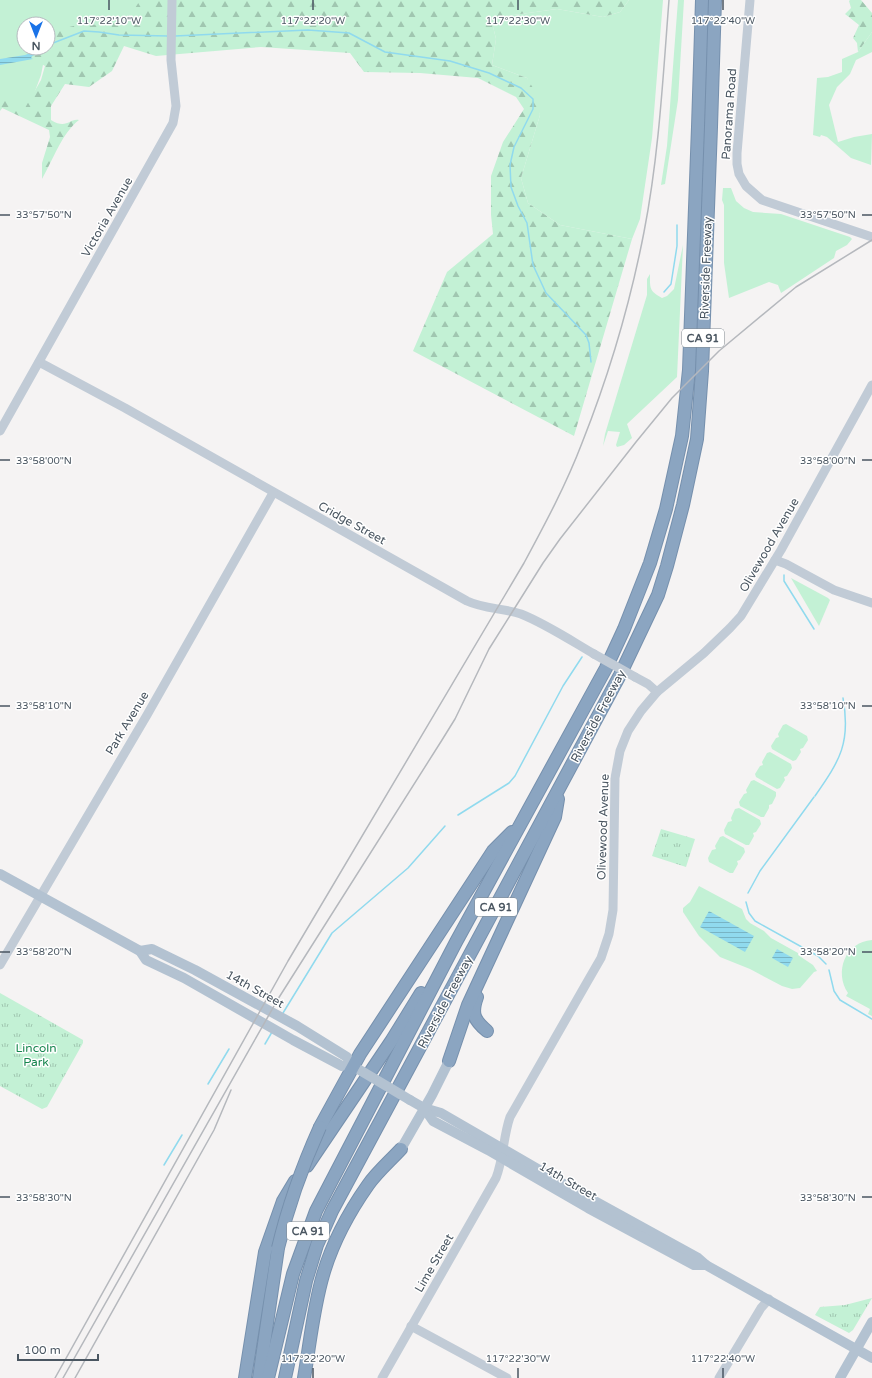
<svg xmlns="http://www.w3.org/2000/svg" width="872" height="1378" viewBox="0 0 872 1378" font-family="'Varela Round',sans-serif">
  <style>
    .grass { fill: #c3f1d5; fill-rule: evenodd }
    .forest { fill: url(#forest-firs) }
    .park { fill: url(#park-tufts) }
    .water { fill: url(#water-rules) }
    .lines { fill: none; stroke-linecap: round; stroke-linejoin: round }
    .stream { stroke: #90daee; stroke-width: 1.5 }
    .highway-casing { stroke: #7690ad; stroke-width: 14 }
    .secondary { stroke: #c1cbd6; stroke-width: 9 }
    .primary { stroke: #b3c2d1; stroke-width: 10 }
    .highway { stroke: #8ba5c1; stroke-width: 12 }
    .rail { stroke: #b5b8bd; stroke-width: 1.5 }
    .highway-bridge-casing { stroke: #7690ad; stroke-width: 14; stroke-linecap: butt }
    .secondary-bridge { stroke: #c1cbd6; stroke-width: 9 }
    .primary-bridge { stroke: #b3c2d1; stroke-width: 10 }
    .highway-bridge { stroke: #8ba5c1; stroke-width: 12 }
    .ticks { fill: none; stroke: #4a5661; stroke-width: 1.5 }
    .labels { text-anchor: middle; stroke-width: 3; stroke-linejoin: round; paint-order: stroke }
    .shield { fill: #fff; stroke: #808990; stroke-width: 1 }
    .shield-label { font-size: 11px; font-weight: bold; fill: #4a5661 }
    .street-label { font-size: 12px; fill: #4a5661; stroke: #fff }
    .park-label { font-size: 12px; fill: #17864f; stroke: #fff }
    .ticks-label { font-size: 10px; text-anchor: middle; fill: #4a5661; stroke: #fff; stroke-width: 3; stroke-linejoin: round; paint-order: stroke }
  </style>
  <defs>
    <pattern id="forest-firs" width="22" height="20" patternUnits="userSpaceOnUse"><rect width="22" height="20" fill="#c3f1d5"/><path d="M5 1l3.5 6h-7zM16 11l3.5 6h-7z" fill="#a0c6b0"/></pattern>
    <pattern id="park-tufts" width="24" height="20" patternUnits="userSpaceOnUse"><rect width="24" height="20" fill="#c3f1d5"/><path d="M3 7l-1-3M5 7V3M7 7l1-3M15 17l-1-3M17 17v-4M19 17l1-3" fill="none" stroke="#a0c6b0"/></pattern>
    <pattern id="water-rules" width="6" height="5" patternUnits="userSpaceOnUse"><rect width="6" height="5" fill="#90daee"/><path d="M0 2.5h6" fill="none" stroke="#78b4c4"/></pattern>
  </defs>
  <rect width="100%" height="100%" fill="#f5f3f3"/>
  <g class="grass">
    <path d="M 0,0 L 163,0 L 165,43 L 46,49 L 41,75 L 25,118 L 3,107 L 0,111 ZM 24,24 L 48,24 L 48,48 L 24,48 Z"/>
    <polygon points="629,0 663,0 652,138 640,219 632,239 560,225 528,203 521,178 540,115 527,78 492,65 496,39 491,18 557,9 603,17 620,12"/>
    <polygon points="678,0 684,0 678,100 665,184 661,185 667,146"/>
    <polygon points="872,32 872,52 856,60 850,74 837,87 829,105 838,142 854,137 872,134 871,165 851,158 827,137 821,135 820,137 813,135 817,78 828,77 842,72 842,59 858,52"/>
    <polygon points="723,188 731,188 736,201 744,208 753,212 781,214 850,237 852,239 847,245 836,251 834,258 781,293 778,285 769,282 729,298 724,263 724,205 722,200"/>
    <path d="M 683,245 L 677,377 L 627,424 L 632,438 L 624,445 L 617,447 L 616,445 L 620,432 L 608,431 L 603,446 L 605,434 L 647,295 L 647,279 L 650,274 C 650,288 649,291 662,298 L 667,296 L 674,289 Z"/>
    <polygon points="791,578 828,598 830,600 819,626"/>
    <polygon points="786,724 807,736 808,740 803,748 800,749 801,752 796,760 793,761 772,749 771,746 776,738 779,737 778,734 783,725"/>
    <polygon points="770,752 791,764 792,768 787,776 784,777 785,780 780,788 777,789 756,777 755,774 760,766 763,765 762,762 767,753"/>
    <polygon points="754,780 776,792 776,796 772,804 769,805 769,808 764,817 761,817 740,806 739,802 744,794 747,793 746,790 751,781"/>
    <polygon points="739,808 760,820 761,824 756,832 753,833 754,836 749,845 746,845 725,834 724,830 728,822 732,821 731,818 735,809"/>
    <polygon points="723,836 744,848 745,852 740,860 737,861 738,864 733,873 730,873 709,862 708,858 712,850 716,849 715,846 720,837"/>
    <polygon points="699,886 742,909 746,919 750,923 764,931 771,938 798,953 798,955 813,965 817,971 814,972 800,988 792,989 782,986 750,969 720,957 699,936 683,912 683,908 690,902"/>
    <path d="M 872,940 L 872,1016 L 868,1014 L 870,1009 L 846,996 L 848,993 C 834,972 845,942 872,940 Z"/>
  </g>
  <g class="forest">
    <path d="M 140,0 L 629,0 L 620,12 L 603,17 L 557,9 L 491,18 L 496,39 L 492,65 L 527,78 L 536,93 L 540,115 L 521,178 L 528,203 L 560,225 L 632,239 L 574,436 L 413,351 L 447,272 L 493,234 L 491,215 L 491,176 L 503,142 L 524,109 L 516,97 L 478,78 L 420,73 L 364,72 L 350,53 L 261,47 L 156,56 L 124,46 L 112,71 L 89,87 L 65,84 L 51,106 L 51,120 C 67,130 69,118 79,120 C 62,133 53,160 42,179 L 42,163 L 50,137 L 49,130 L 0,107 L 5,99 L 25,108 L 41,80 L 45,66 L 31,58 L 37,48 L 48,48 L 48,41 C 51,39 52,36 55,34 C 71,22 92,24 111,26 L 113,23 L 119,24 C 127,17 135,10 140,0 Z"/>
    <polygon points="850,0 861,0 872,13 872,32 858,52 857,43 853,38 859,25 845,14 851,8 849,1"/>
  </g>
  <g class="park">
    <polygon points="661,829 695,839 686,867 652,856"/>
    <polygon points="0,993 83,1040 83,1043 47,1107 42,1109 0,1086"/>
    <polygon points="872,1298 853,1330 849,1333 815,1315 820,1307 845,1305"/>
  </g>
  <g class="water">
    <polygon points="36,51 31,58 33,59 0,65 0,59 25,55"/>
    <polygon points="709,911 754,936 745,952 700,927"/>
    <polygon points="777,949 793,958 788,967 772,958"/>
  </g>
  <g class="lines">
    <g class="stream">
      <polyline points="175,36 308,30 349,33 385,52 450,61 489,73 521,88 533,99 533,109 514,147 510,165 511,187 518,206 527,223 533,265 546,293 586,335 589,343 591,362"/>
      <polyline points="48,45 84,31 99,32 119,35 169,36"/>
      <polyline points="33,55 43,48"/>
      <polyline points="664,292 671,284 677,246 677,225"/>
      <polyline points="784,575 784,581 814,629"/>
      <path d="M 815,796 C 840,760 851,743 843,698"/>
      <polyline points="458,815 509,783 515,776 563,686 582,657"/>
      <polyline points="748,893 760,871 814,797"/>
      <polyline points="746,902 749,913 755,921 818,956 826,964"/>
      <polyline points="829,970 834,991 840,1000 872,1019"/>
      <polyline points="283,1013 332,933 408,868 445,826"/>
      <polyline points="265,1044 272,1032"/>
      <polyline points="208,1084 229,1049"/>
      <polyline points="164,1165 182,1135"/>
    </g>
    <defs>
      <g id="highway">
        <path d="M 477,997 C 471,1014 474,1020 487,1031"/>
        <polyline points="449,1061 468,1005 555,817 558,799"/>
        <polyline points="320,1127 360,1054 493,851 512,832"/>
        <polyline points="307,1166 392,1040 421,993"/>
        <polyline points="245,1378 265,1252 283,1201 295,1181"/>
        <polyline points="259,1378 278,1248"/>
        <polyline points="268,1378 293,1274 316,1211 456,942 606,668 624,629 650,563 666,509 682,436 689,370 698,127 702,0"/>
        <polyline points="285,1378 306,1281 317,1245 332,1211 620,675 658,595 667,566 683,505 697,439 702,371 711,127 715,0"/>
        <path d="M 304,1378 C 310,1344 313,1309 323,1275 C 332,1244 349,1212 368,1185 C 377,1172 390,1161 401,1149"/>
      </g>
    </defs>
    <use href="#highway" class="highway-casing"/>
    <g class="secondary">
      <polyline points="750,0 737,153 737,164 739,174 746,186 762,200 872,237"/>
      <path d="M 39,362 L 125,408 L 467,601 C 484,609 503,608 521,614 C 546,624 570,640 594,654"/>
      <polyline points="0,431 173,123 176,106 171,60 172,0"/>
      <polyline points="775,560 786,564 834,590 872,603"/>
      <polyline points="635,677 648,684 657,692"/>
      <polyline points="0,965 147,715 273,493"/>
      <polyline points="411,1326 507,1378"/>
      <path d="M 382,1378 L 496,1178 C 504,1157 503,1137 510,1117 L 586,984 L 601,958 L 609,934 L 613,910 L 615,778 L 620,751 L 628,731 L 641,711 L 657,692 L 704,653 L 730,628 L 741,616 L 781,550 L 872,385"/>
      <polyline points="719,1378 761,1308 769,1299"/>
    </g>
    <g class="primary">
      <polyline points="0,874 140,951 146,960 184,978 293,1040 342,1066 350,1064 363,1072"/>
      <polyline points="140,951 152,949 195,970 297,1026 347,1057 350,1064"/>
      <polyline points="410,1100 424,1108 441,1113 562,1183 698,1258 706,1265 872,1358"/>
      <polyline points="424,1108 433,1121 488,1150 588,1208 694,1265 706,1265"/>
      <polyline points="401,1149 432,1095 449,1061"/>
      <polyline points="840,1378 872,1322"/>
    </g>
    <use href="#highway" class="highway"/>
    <g class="rail">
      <path d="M 55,1378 L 288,961 L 524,563 C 545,524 566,485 582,443 C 609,375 630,304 644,232 C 659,155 663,77 669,0"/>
      <polyline points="63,1378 278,999 442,740 455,719 489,649 543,563 560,539 636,442 672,398 719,351 796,287 872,240"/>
      <polyline points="75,1378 214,1130 231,1090"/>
    </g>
    <defs>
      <path id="highway-bridge" d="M 278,1248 C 288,1206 302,1167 320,1127"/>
    </defs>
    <use href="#highway-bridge" class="highway-bridge-casing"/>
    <polyline class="secondary-bridge" points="594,654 635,677"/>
    <polyline class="primary-bridge" points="363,1072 410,1100"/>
    <use href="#highway-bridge" class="highway-bridge"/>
  </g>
  <path class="ticks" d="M 109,0 L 109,10M 313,0 L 313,10M 518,0 L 518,10M 723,0 L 723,10M 0,215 L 10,215M 862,215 L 872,215M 0,460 L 10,460M 862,460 L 872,460M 0,706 L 10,706M 862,706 L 872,706M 0,952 L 10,952M 862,952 L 872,952M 0,1197 L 10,1197M 862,1197 L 872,1197M 313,1368 L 313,1378M 518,1368 L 518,1378M 723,1368 L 723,1378"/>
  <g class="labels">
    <g class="shield">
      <rect x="682" y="329" width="42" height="18" rx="3"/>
      <rect x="475" y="898" width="42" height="18" rx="3"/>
      <rect x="287" y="1222" width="42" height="18" rx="3"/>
    </g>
    <g class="shield-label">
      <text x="703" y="342">CA 91</text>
      <text x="496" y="911">CA 91</text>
      <text x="308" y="1235">CA 91</text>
    </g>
    <g class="street-label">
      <text transform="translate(729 114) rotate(-86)" y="4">Panorama Road</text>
      <text transform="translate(107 217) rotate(-60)" y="4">Victoria Avenue</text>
      <text transform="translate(706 268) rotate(-88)" y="4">Riverside Freeway</text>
      <text transform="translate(352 523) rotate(29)" y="4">Cridge Street</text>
      <text transform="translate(769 545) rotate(-60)" y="4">Olivewood Avenue</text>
      <text transform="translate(598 716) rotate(-62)" y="4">Riverside Freeway</text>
      <text transform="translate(127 723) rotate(-59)" y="4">Park Avenue</text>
      <text transform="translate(603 827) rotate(-88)" y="4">Olivewood Avenue</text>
      <text transform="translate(255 989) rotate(29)" y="4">14th Street</text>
      <text transform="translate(445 1002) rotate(-62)" y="4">Riverside Freeway</text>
      <text transform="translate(568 1181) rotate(30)" y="4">14th Street</text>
      <text transform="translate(434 1263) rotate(-60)" y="4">Lime Street</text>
    </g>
    <g class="park-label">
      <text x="36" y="1052">Lincoln<tspan x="36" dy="14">Park</tspan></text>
    </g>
  </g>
  <g class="ticks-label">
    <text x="109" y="24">117°22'10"W</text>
    <text x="313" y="24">117°22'20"W</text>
    <text x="518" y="24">117°22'30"W</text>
    <text x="723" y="24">117°22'40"W</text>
    <text x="828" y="218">33°57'50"N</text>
    <text x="44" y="218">33°57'50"N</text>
    <text x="828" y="464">33°58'00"N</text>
    <text x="44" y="464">33°58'00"N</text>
    <text x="828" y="709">33°58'10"N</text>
    <text x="44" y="709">33°58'10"N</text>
    <text x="828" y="955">33°58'20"N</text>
    <text x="44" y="955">33°58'20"N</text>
    <text x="44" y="1201">33°58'30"N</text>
    <text x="828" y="1201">33°58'30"N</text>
    <text x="313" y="1362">117°22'20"W</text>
    <text x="518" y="1362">117°22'30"W</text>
    <text x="723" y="1362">117°22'40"W</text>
  </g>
  <g transform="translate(36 36) rotate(180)"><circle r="19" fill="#ffffff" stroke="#b7bbc0"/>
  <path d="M0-3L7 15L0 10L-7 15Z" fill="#1a73e8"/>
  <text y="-6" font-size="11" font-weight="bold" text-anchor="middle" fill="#4a5661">N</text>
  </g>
  <path d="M18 1354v6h80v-6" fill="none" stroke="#4a5661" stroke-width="2"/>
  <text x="24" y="1354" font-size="12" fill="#4a5661" stroke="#ffffff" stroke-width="3" paint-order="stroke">100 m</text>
</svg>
